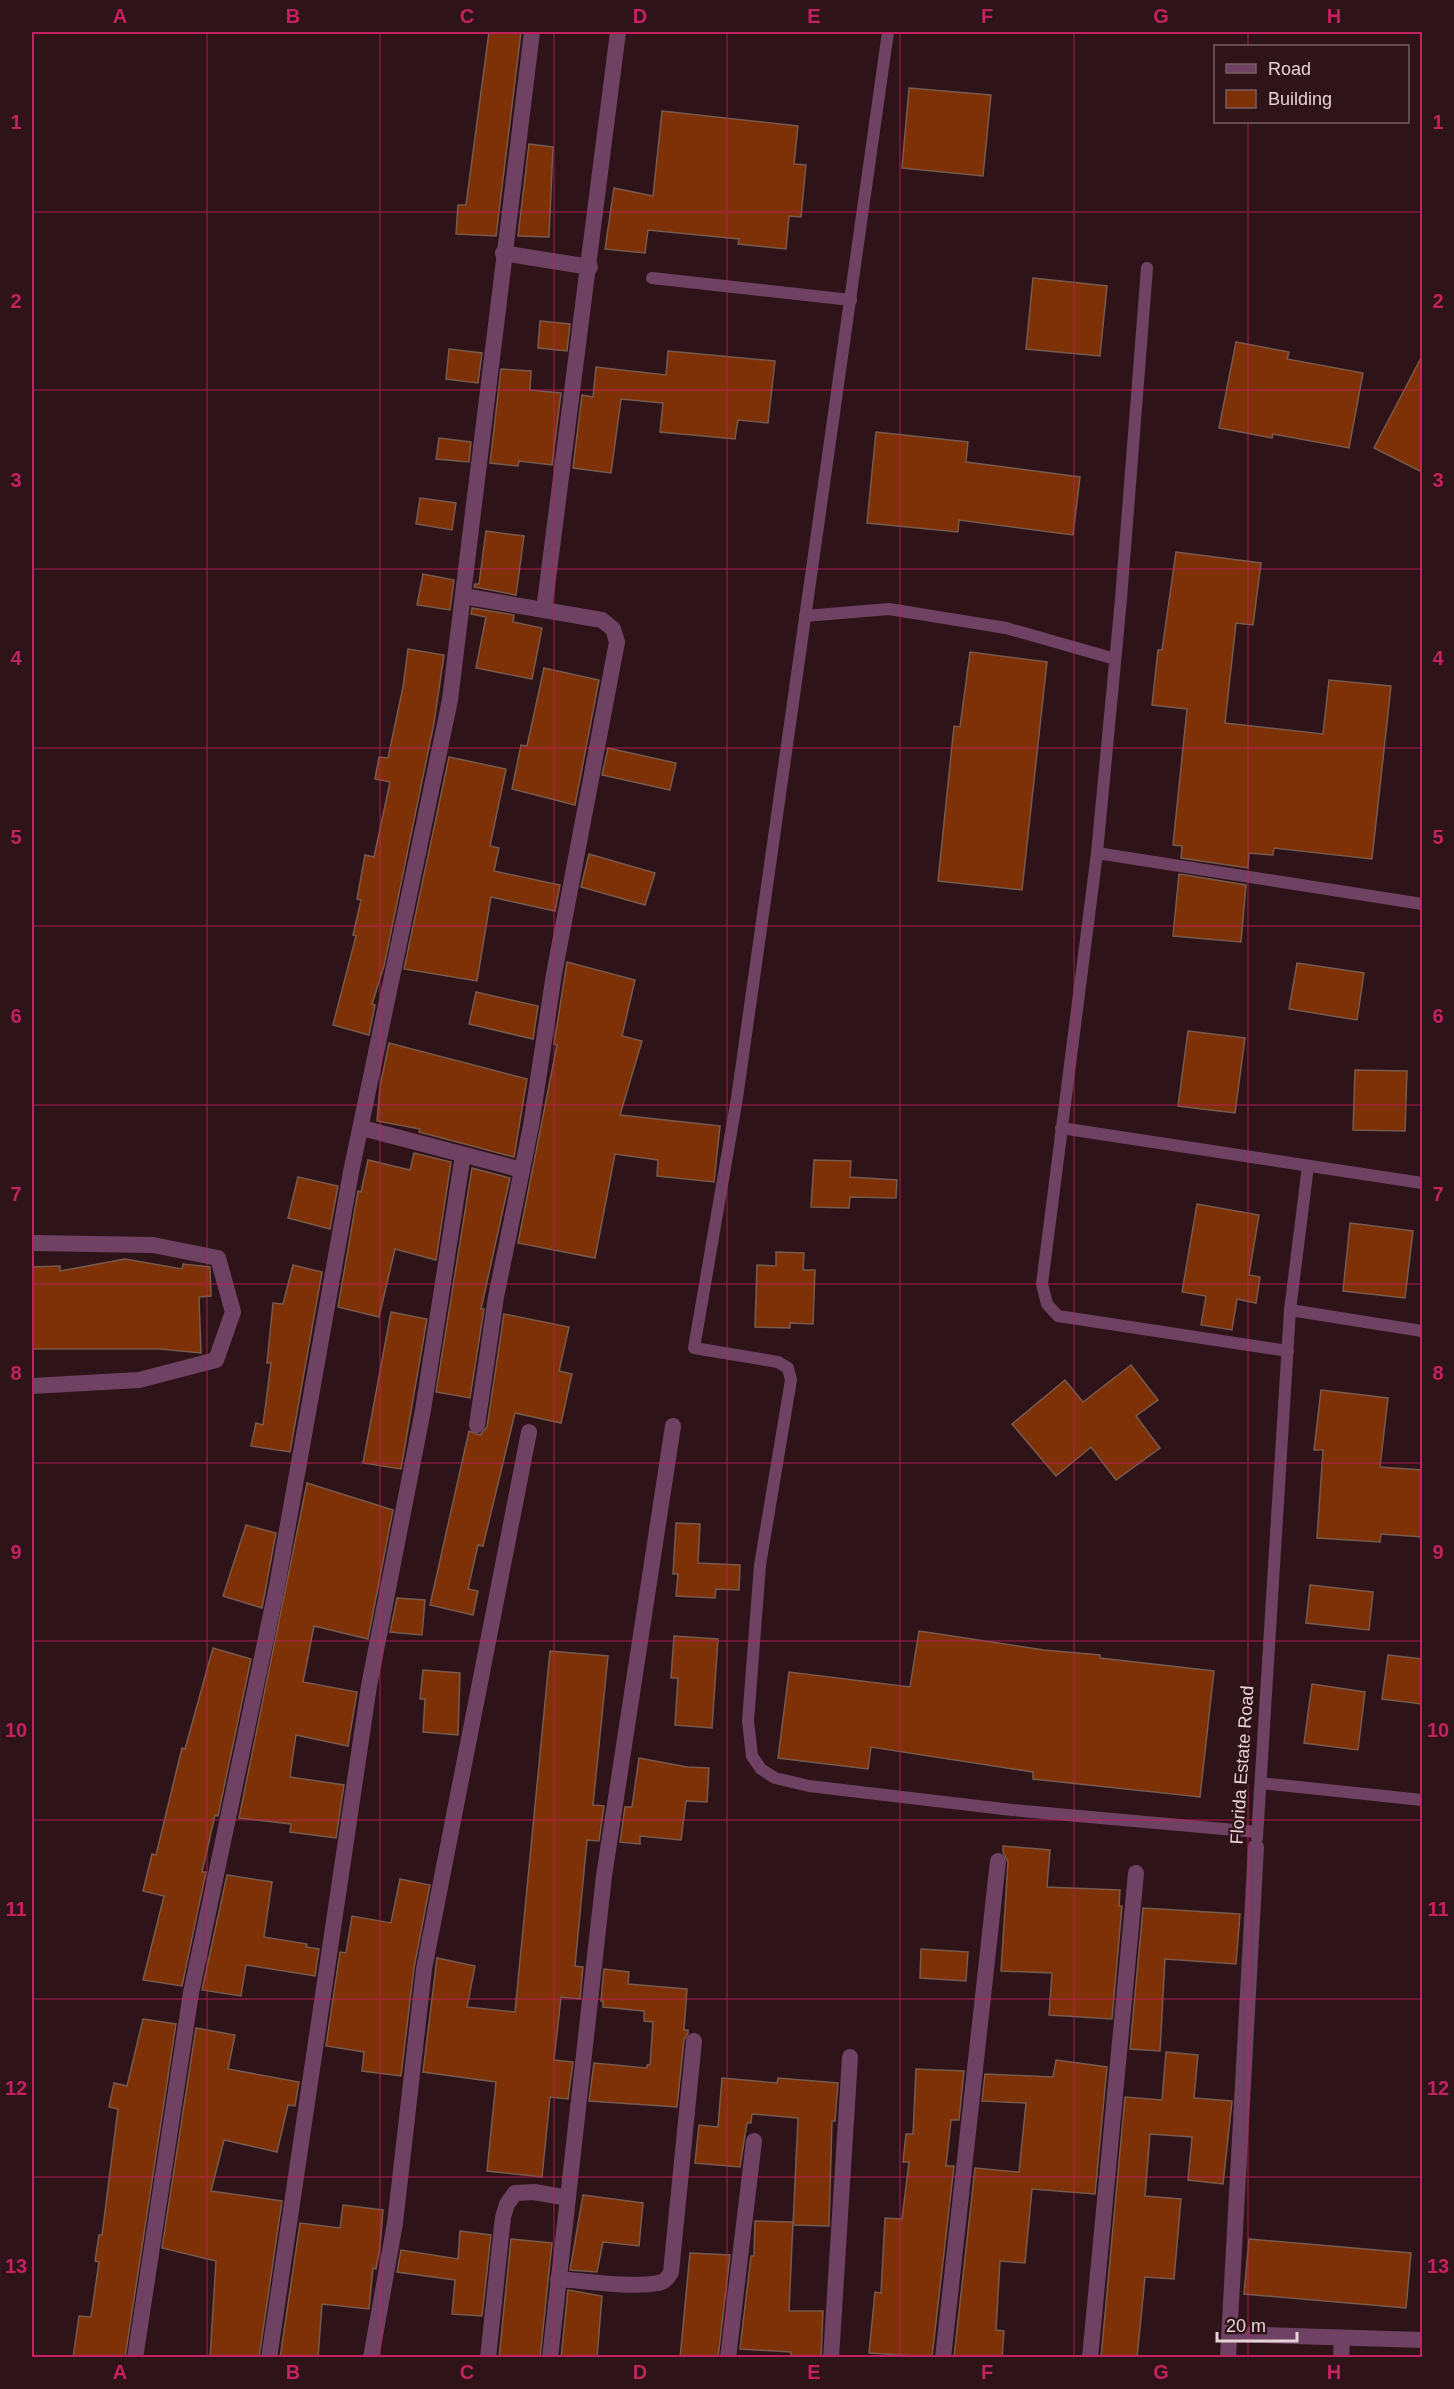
<svg xmlns="http://www.w3.org/2000/svg" width="1454" height="2389" viewBox="0 0 1454 2389" font-family="Helvetica,sans-serif">
  <style>
    .building { fill: #7e3107; stroke: #785a4d; stroke-width: 1.5 }
    .lines { fill: none; stroke-linecap: round; stroke-linejoin: round }
    .service { stroke: #6f4264; stroke-width: 12 }
    .minor { stroke: #6f4264; stroke-width: 16 }
    .grid { fill: none; stroke: #c42161; stroke-width: 1.5; stroke-opacity: 0.55 }
    .labels { text-anchor: middle; stroke-width: 4.5; stroke-linejoin: round; paint-order: stroke }
    .street-label { font-size: 18px; fill: #e6d2d4; stroke: #2e1318 }
    .neatline { fill: none; stroke: #c42161; stroke-width: 2 }
    .grid-label { font-size: 20px; text-anchor: middle; font-weight: bold; fill: #c42161 }
  </style>
  <rect width="100%" height="100%" fill="#2e1318"/>
  <g class="building">
    <polygon points="489,32 521,32 496,236 456,234 458,205 466,205"/>
    <polygon points="909,88 991,95 983,176 902,168"/>
    <polygon points="662,111 798,126 794,164 806,165 801,217 789,216 786,249 738,244 739,239 648,230 645,253 605,249 614,188 653,196"/>
    <polygon points="529,144 553,147 549,237 518,236"/>
    <polygon points="1033,278 1107,286 1100,356 1026,349"/>
    <polygon points="540,321 570,324 567,351 538,348"/>
    <polygon points="1236,342 1289,352 1287,359 1363,373 1349,448 1273,434 1272,438 1219,428"/>
    <polygon points="449,349 482,353 478,383 446,379"/>
    <polygon points="668,351 775,361 768,423 738,420 735,439 660,432 663,403 621,399 611,473 573,468 582,395 593,397 596,367 666,375"/>
    <polygon points="1422,356 1422,472 1374,448"/>
    <polygon points="501,369 531,371 530,390 561,393 552,465 519,461 518,466 490,463"/>
    <polygon points="876,432 968,442 966,462 1080,477 1073,535 959,520 958,532 867,523"/>
    <polygon points="439,438 471,442 469,462 436,459"/>
    <polygon points="420,498 456,503 452,530 416,524"/>
    <polygon points="486,531 524,536 516,595 474,587 475,584 479,584"/>
    <polygon points="1176,552 1261,563 1253,625 1236,623 1225,723 1323,734 1329,680 1391,686 1372,859 1274,848 1273,855 1249,853 1248,868 1181,858 1182,846 1173,845 1187,709 1152,705 1158,650 1162,650"/>
    <polygon points="423,574 454,580 450,610 417,605"/>
    <polygon points="472,608 514,615 513,622 542,628 532,679 476,668 486,617 471,614"/>
    <polygon points="408,649 444,655 434,723 384,966 372,1004 375,1005 369,1035 333,1025 356,936 353,935 361,900 357,899 365,855 374,857 390,782 375,779 379,757 388,758 403,687"/>
    <polygon points="970,652 1047,662 1022,890 938,881 954,726 960,727"/>
    <polygon points="544,668 599,680 575,805 512,789 521,745 527,746"/>
    <polygon points="608,748 676,763 670,790 602,775"/>
    <polygon points="449,757 506,769 490,846 499,848 494,871 560,885 555,911 491,897 477,981 404,969"/>
    <polygon points="589,854 655,873 645,905 581,887"/>
    <polygon points="1179,874 1246,885 1241,942 1173,936"/>
    <polygon points="567,962 635,980 622,1036 642,1041 620,1115 720,1126 714,1182 657,1176 658,1160 615,1154 595,1258 518,1243 557,1045 554,1044"/>
    <polygon points="1297,963 1364,973 1357,1020 1289,1009"/>
    <polygon points="476,992 538,1006 533,1039 469,1024"/>
    <polygon points="1188,1031 1245,1038 1235,1113 1178,1106"/>
    <polygon points="389,1043 527,1079 514,1157 419,1132 420,1129 377,1121 380,1087"/>
    <polygon points="1355,1070 1407,1071 1405,1131 1353,1130"/>
    <polygon points="414,1153 451,1162 436,1260 395,1249 379,1317 338,1307 358,1191 361,1192 368,1160 410,1170"/>
    <polygon points="814,1160 851,1161 850,1177 897,1180 896,1198 850,1197 849,1208 811,1207"/>
    <polygon points="472,1168 510,1178 481,1309 484,1309 470,1398 436,1392"/>
    <polygon points="298,1177 338,1186 330,1229 288,1218"/>
    <polygon points="1197,1204 1259,1215 1249,1275 1260,1277 1256,1303 1237,1299 1232,1330 1201,1325 1206,1296 1182,1292"/>
    <polygon points="1350,1223 1413,1231 1405,1298 1343,1291"/>
    <polygon points="776,1252 804,1253 803,1270 815,1270 813,1324 790,1323 790,1328 755,1327 757,1265 776,1266"/>
    <polygon points="125,1259 182,1269 183,1264 210,1267 211,1296 199,1297 201,1353 160,1349 32,1349 32,1267 60,1266 60,1271"/>
    <polygon points="293,1265 322,1272 290,1452 251,1446 256,1423 263,1425 271,1363 267,1363 273,1303 283,1304"/>
    <polygon points="391,1312 427,1319 401,1469 363,1463"/>
    <polygon points="504,1314 569,1327 559,1371 572,1374 561,1423 515,1413 483,1546 478,1545 468,1589 478,1591 473,1615 430,1605 469,1431 480,1435 487,1427"/>
    <polygon points="1131,1365 1158,1400 1136,1416 1160,1448 1116,1480 1091,1447 1056,1476 1012,1424 1065,1380 1083,1402"/>
    <polygon points="1321,1390 1388,1398 1380,1467 1422,1470 1422,1537 1381,1534 1380,1542 1317,1538 1323,1450 1314,1450"/>
    <polygon points="307,1483 393,1510 368,1639 314,1626 303,1682 357,1692 348,1746 296,1735 290,1777 344,1785 336,1838 290,1832 291,1824 239,1818"/>
    <polygon points="676,1523 700,1524 698,1563 740,1565 739,1590 716,1589 715,1598 676,1596 678,1574 673,1574"/>
    <polygon points="246,1525 276,1533 262,1608 223,1596"/>
    <polygon points="1310,1585 1373,1592 1369,1630 1306,1623"/>
    <polygon points="397,1598 425,1600 422,1635 390,1632"/>
    <polygon points="919,1631 1044,1650 1100,1655 1100,1658 1214,1671 1200,1797 1033,1779 1033,1772 871,1747 868,1769 778,1758 789,1672 910,1687"/>
    <polygon points="674,1636 718,1639 712,1728 675,1725 678,1678 671,1678"/>
    <polygon points="213,1648 251,1659 218,1816 215,1815 202,1872 206,1872 182,1986 143,1980 164,1896 143,1891 152,1854 156,1855 182,1748 185,1749"/>
    <polygon points="550,1651 608,1656 593,1805 604,1806 599,1841 587,1840 575,1966 583,1967 580,1999 561,1997 554,2060 573,2062 568,2099 550,2097 542,2177 487,2171 496,2082 423,2072 437,1958 475,1966 467,2007 515,2012"/>
    <polygon points="1388,1655 1422,1659 1422,1704 1382,1699"/>
    <polygon points="423,1670 460,1673 458,1735 423,1732 425,1699 420,1699"/>
    <polygon points="1312,1684 1365,1692 1358,1750 1304,1743"/>
    <polygon points="639,1758 687,1767 709,1768 707,1802 686,1801 681,1840 640,1836 640,1844 620,1842 625,1807 632,1807"/>
    <polygon points="1003,1846 1050,1850 1047,1887 1120,1890 1119,1906 1122,1906 1112,2019 1049,2015 1052,1973 1001,1971 1008,1862 1003,1852"/>
    <polygon points="227,1875 272,1882 264,1937 307,1944 306,1947 319,1949 315,1976 246,1965 241,1996 202,1990"/>
    <polygon points="400,1879 430,1885 414,1968 401,2076 362,2071 364,2052 326,2046 340,1952 346,1953 352,1916 391,1923"/>
    <polygon points="1143,1908 1240,1914 1236,1964 1165,1959 1160,2051 1130,2049"/>
    <polygon points="921,1949 968,1952 966,1981 920,1978"/>
    <polygon points="604,1969 629,1972 628,1984 687,1989 684,2030 688,2030 688,2033 684,2040 677,2107 589,2101 594,2063 647,2068 647,2065 650,2065 653,2022 644,2021 644,2011 603,2007 603,2001 601,2001"/>
    <polygon points="143,2019 176,2024 125,2358 73,2358 79,2316 91,2317 99,2262 95,2261 99,2235 102,2235 118,2109 109,2107 114,2083 127,2086"/>
    <polygon points="196,2028 235,2035 228,2069 299,2082 295,2106 288,2105 277,2152 224,2140 211,2191 282,2201 259,2358 210,2358 216,2261 162,2248"/>
    <polygon points="1166,2052 1198,2055 1194,2098 1232,2101 1223,2184 1188,2180 1192,2137 1150,2134 1145,2196 1181,2199 1174,2279 1145,2277 1137,2358 1101,2358 1125,2097 1162,2100"/>
    <polygon points="1056,2060 1107,2067 1095,2194 1032,2189 1025,2263 1000,2261 996,2330 1004,2331 1002,2358 954,2357 975,2168 1019,2172 1026,2103 982,2101 985,2074 1053,2077"/>
    <polygon points="916,2069 964,2071 959,2120 951,2120 946,2166 954,2166 932,2357 869,2353 875,2292 881,2293 885,2218 902,2219 909,2162 903,2162 906,2134 913,2134"/>
    <polygon points="722,2078 777,2083 778,2078 838,2083 835,2121 832,2121 829,2226 793,2225 798,2118 752,2114 751,2123 747,2123 740,2167 695,2163 699,2125 718,2127"/>
    <polygon points="583,2195 643,2203 639,2246 603,2242 597,2272 570,2270"/>
    <polygon points="343,2205 383,2210 380,2247 376,2269 373,2268 369,2309 322,2304 318,2358 280,2358 300,2223 340,2228"/>
    <polygon points="755,2221 793,2222 789,2311 823,2311 821,2358 791,2358 791,2352 740,2349 751,2256 754,2256"/>
    <polygon points="460,2231 491,2235 482,2316 452,2314 455,2280 397,2272 401,2250 458,2259"/>
    <polygon points="511,2239 552,2243 540,2358 499,2358"/>
    <polygon points="1249,2239 1411,2253 1406,2308 1244,2294"/>
    <polygon points="690,2253 730,2255 718,2358 680,2358"/>
    <polygon points="568,2290 602,2296 597,2358 561,2358"/>
  </g>
  <g class="lines">
    <g class="service">
      <polyline points="888,32 737,1098 694,1348 778,1362 788,1368 791,1380 760,1565 748,1721 752,1756 761,1769 775,1778 809,1786 1012,1810 1257,1832"/>
      <polyline points="1147,268 1121,599 1097,853 1042,1284 1047,1304 1058,1316 1288,1351"/>
      <polyline points="652,278 851,300"/>
      <polyline points="805,616 889,609 1006,628 1115,659"/>
      <polyline points="1097,853 1422,904"/>
      <polyline points="1061,1128 1422,1183"/>
      <polyline points="1290,1310 1422,1331"/>
      <polyline points="1261,1783 1422,1800"/>
      <polyline points="1257,1838 1290,1310 1308,1166"/>
    </g>
    <g class="minor">
      <polyline points="503,253 590,267"/>
      <polyline points="463,596 602,620 613,629 617,642 554,974 531,1126 496,1297 477,1425"/>
      <polyline points="544,610 618,32"/>
      <polyline points="362,1128 522,1170"/>
      <polyline points="32,1243 153,1245 218,1258 233,1312 216,1360 139,1380 32,1386"/>
      <path d="M 558,2279 C 586,2281 632,2288 658,2283 C 665,2282 668,2278 671,2272 L 694,2041"/>
      <polyline points="1230,2334 1422,2340"/>
      <polyline points="135,2358 191,1993 277,1586 351,1172 450,700 532,32"/>
      <polyline points="269,2358 369,1686 423,1410 463,1155"/>
      <polyline points="371,2358 395,2223 424,1969 529,1432"/>
      <polyline points="488,2358 503,2217 507,2204 515,2193 534,2192 568,2198"/>
      <polyline points="550,2358 604,1876 673,1426"/>
      <polyline points="728,2358 754,2141"/>
      <polyline points="831,2358 850,2057"/>
      <polyline points="943,2358 998,1861"/>
      <polyline points="1090,2358 1136,1873"/>
      <polyline points="1228,2358 1256,1847"/>
      <polyline points="1341,2358 1342,2338"/>
    </g>
  </g>
  <path class="grid" d="M 207,32 L 207,2358M 380,32 L 380,2358M 554,32 L 554,2358M 727,32 L 727,2358M 900,32 L 900,2358M 1074,32 L 1074,2358M 1248,32 L 1248,46M 1248,122 L 1248,2358M 32,212 L 1422,212M 32,390 L 1422,390M 32,569 L 1422,569M 32,748 L 1422,748M 32,926 L 1422,926M 32,1105 L 1422,1105M 32,1284 L 1422,1284M 32,1463 L 1422,1463M 32,1641 L 1422,1641M 32,1820 L 1422,1820M 32,1999 L 1422,1999M 32,2177 L 1422,2177"/>
  <g class="labels">
    <g class="street-label">
      <text transform="translate(1242 1765) rotate(-86)" y="6">Florida Estate Road</text>
    </g>
  </g>
  <rect width="1454" height="2389" fill="none" stroke="#2e1318" stroke-width="66"/>
  <rect x="1214" y="45" width="195" height="78" fill="#2e1318" stroke="#785f63" stroke-width="1.5"/>
  <rect x="1226" y="64" width="30" height="9" fill="#6f4264" stroke="#785f63" stroke-width="1.5"/>
  <text x="1268" y="75" font-size="18" fill="#e6d2d4">Road</text>
  <rect x="1226" y="90" width="30" height="18" fill="#7e3107" stroke="#785f63" stroke-width="1.5"/>
  <text x="1268" y="105" font-size="18" fill="#e6d2d4">Building</text>
  <path d="M1217 2332v9h80v-9" fill="none" stroke="#e6d2d4" stroke-width="3"/>
  <text x="1226" y="2332" font-size="18" fill="#e6d2d4" stroke="#2e1318" stroke-width="4.5" paint-order="stroke">20 m</text>
  <rect x="33" y="33" width="1388" height="2323" class="neatline"/>
  <g class="grid-label">
    <text x="120" y="23">A</text>
    <text x="293" y="23">B</text>
    <text x="467" y="23">C</text>
    <text x="640" y="23">D</text>
    <text x="814" y="23">E</text>
    <text x="987" y="23">F</text>
    <text x="1161" y="23">G</text>
    <text x="1334" y="23">H</text>
    <text x="16" y="129">1</text>
    <text x="1438" y="129">1</text>
    <text x="16" y="308">2</text>
    <text x="1438" y="308">2</text>
    <text x="16" y="487">3</text>
    <text x="1438" y="487">3</text>
    <text x="16" y="665">4</text>
    <text x="1438" y="665">4</text>
    <text x="16" y="844">5</text>
    <text x="1438" y="844">5</text>
    <text x="16" y="1023">6</text>
    <text x="1438" y="1023">6</text>
    <text x="16" y="1201">7</text>
    <text x="1438" y="1201">7</text>
    <text x="16" y="1380">8</text>
    <text x="1438" y="1380">8</text>
    <text x="16" y="1559">9</text>
    <text x="1438" y="1559">9</text>
    <text x="16" y="1737">10</text>
    <text x="1438" y="1737">10</text>
    <text x="16" y="1916">11</text>
    <text x="1438" y="1916">11</text>
    <text x="16" y="2095">12</text>
    <text x="1438" y="2095">12</text>
    <text x="16" y="2273">13</text>
    <text x="1438" y="2273">13</text>
    <text x="120" y="2379">A</text>
    <text x="293" y="2379">B</text>
    <text x="467" y="2379">C</text>
    <text x="640" y="2379">D</text>
    <text x="814" y="2379">E</text>
    <text x="987" y="2379">F</text>
    <text x="1161" y="2379">G</text>
    <text x="1334" y="2379">H</text>
  </g>
</svg>
